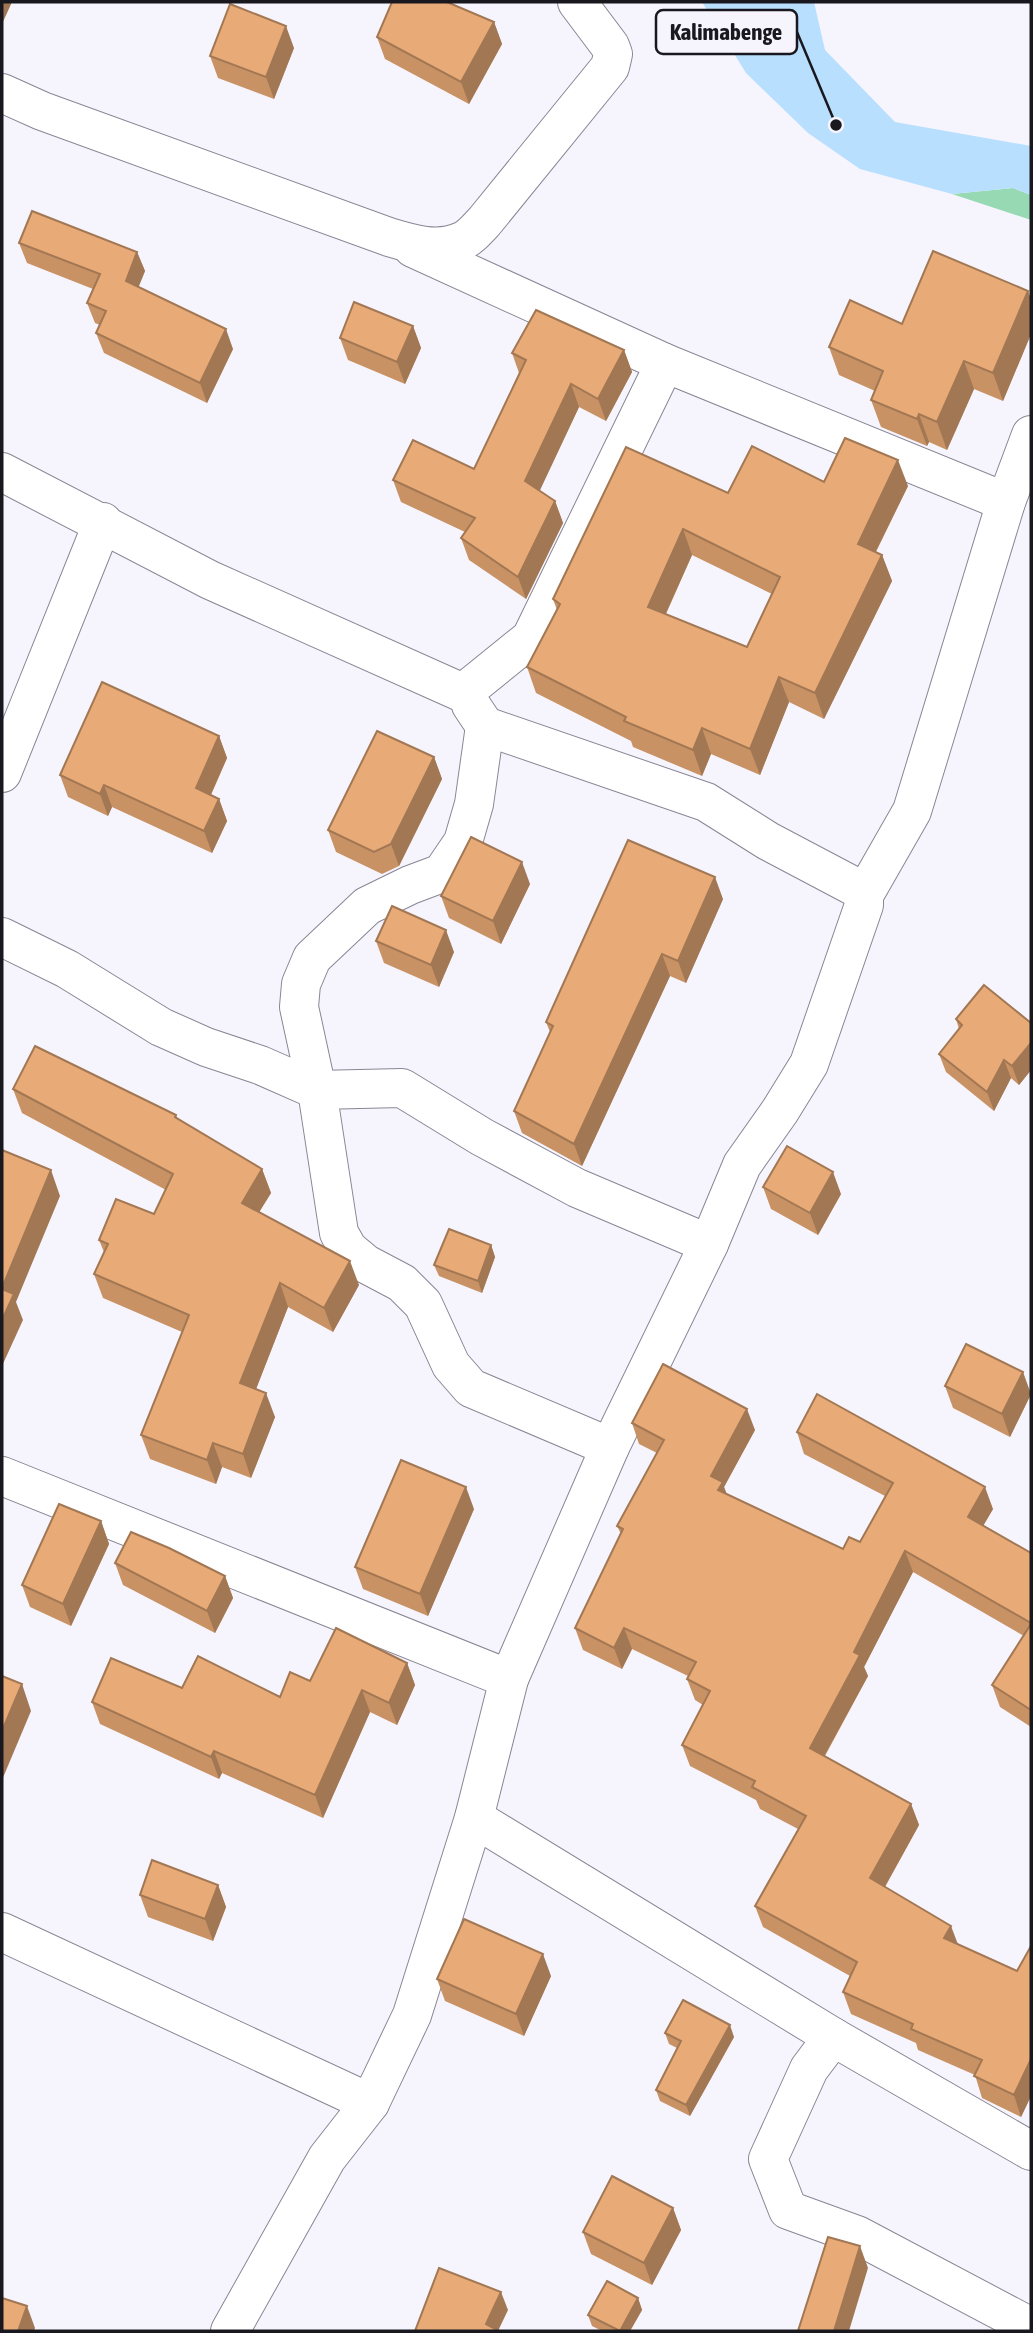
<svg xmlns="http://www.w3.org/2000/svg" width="1033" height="2333" viewBox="0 0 1033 2333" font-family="'Asap Condensed',sans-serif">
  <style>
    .green { fill: #96d9b3 }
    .water { fill: #b8dffe }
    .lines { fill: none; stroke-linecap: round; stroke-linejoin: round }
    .minor-casing { stroke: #898695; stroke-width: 40 }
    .minor { stroke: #fff; stroke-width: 38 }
    .wall { fill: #c89265; fill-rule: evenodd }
    .shaded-wall { fill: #a27753 }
    .building { fill: #e8aa76; stroke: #a27753; stroke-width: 2; fill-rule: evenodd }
    .leader { fill: none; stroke: #19181e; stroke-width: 2.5 }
    .callout-dot { fill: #19181e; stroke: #f6f5fe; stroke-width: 2.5 }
    .callout { fill: #f6f5fe; stroke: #19181e; stroke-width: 2.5 }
    .callout-label { font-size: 23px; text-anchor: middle; font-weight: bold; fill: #19181e }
  </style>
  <rect width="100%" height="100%" fill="#f6f5fe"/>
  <polygon class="green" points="1013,188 1031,195 1031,220 952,194"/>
  <polygon class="water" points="702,2 814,2 825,50 895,122 1031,146 1031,195 1013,188 952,194 860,169 808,133 746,73"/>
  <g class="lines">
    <defs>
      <g id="minor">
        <path d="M 2,93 L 42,111 L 389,237 C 412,244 438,252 462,241 C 470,238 478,228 484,222 L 610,67 L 613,54 L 610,46 L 577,2"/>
        <polyline points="413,248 665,363 1006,502"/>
        <polyline points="2,472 210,580 463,693 531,638 665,363"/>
        <polyline points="471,705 485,726 706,802 768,841 857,888 864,895"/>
        <polyline points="485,726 474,804 463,842 442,873 410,885 367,906 312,958 301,984 299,1007 317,1090 339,1233 348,1249 366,1264 402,1283 423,1304 451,1365 471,1388 610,1447"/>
        <polyline points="2,773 103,522"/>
        <polyline points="2,937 67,969 161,1027 206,1047 260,1065 317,1090 402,1088 482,1137 577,1188 709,1244"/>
        <polyline points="2,1476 509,1679 610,1447 709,1244 742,1165 780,1111 809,1064 864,905 864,895 912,811 1006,502 1031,435"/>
        <polyline points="474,1818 833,2037 1031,2151"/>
        <polyline points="2,1932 370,2103"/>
        <polyline points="833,2037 809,2069 768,2159 788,2210 857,2235 1031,2327"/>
        <polyline points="230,2331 327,2158 370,2103 412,2015 474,1818 509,1679"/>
      </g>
    </defs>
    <use href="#minor" class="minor-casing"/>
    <use href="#minor" class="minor"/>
  </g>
  <g class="wall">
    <polygon points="494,22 502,44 469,104 385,59 377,37"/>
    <polygon points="294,48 274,99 218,78 210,56"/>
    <polygon points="19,243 137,252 145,271 138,287 233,349 207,403 104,353 96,333 100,325 95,323 87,303 93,289 27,263"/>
    <polygon points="1028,291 1031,300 1031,334 1003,401 974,389 947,450 929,442 927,446 881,427 871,400 875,391 839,375 829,347 902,324"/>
    <polygon points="413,326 421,348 405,384 348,360 340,338"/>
    <polygon points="624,350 632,372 606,421 579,407 539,491 555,501 563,523 526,599 469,560 461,538 465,532 401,502 393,480 474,469 519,373 512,353"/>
    <path d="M 824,482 L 908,486 L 876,552 L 882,555 L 892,581 L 824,719 L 789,702 L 760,775 L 711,754 L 702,776 L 633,747 L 631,741 L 536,693 L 527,667 L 557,610 L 553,599 L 728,493 ZM 692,555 L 772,594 L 747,647 L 666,614 Z"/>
    <polygon points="219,736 227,758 211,795 219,799 227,821 212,853 112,807 108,816 68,797 60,775"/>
    <polygon points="434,757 442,779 399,866 382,874 336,852 328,830"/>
    <polygon points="530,884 501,944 449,918 441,896"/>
    <polygon points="723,899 686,983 670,976 582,1166 522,1133 514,1111 550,1032 546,1022"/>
    <polygon points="376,941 454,952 439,987 384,963"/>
    <polygon points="956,1019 1031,1023 1031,1070 1019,1085 1011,1078 994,1111 946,1072 939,1054 959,1029"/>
    <polygon points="13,1089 176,1115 177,1118 262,1169 271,1193 259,1212 359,1285 333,1332 288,1307 256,1389 275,1417 251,1478 222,1467 216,1484 150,1459 141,1435 182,1332 103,1298 94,1274 104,1252 99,1240 154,1214 166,1190 22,1113"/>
    <polygon points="763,1187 841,1194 818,1235 771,1209"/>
    <polygon points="491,1245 495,1257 482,1293 439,1276 434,1265"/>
    <polygon points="945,1386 1031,1394 1010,1437 953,1408"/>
    <polygon points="632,1423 755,1430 724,1487 727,1495 843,1549 860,1542 885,1496 804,1454 797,1432 993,1509 983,1526 1031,1553 1031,1727 1000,1707 992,1685 1024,1636 913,1572 864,1667 868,1676 825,1756 911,1804 919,1825 885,1887 957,1944 1017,1971 1031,1946 1031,2096 1021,2117 982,2098 975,2075 918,2050 916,2043 851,2014 843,1992 850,1976 763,1927 755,1906 798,1829 760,1809 756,1800 690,1766 682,1745 703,1705 695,1700 687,1679 688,1676 632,1649 622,1669 583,1650 575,1628 621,1534 617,1526 657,1453 639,1444"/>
    <polygon points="474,1509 428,1616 363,1589 355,1567"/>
    <polygon points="101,1521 109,1544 71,1626 30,1607 22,1585"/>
    <polygon points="115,1563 225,1576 233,1598 215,1633 123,1585"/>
    <polygon points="407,1663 415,1685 397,1725 370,1712 323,1818 222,1773 219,1779 100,1724 92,1702 182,1688 280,1697 310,1681"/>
    <polygon points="218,1885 226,1907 213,1941 148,1917 140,1895"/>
    <polygon points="551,1976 524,2036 445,2001 437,1979"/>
    <polygon points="665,2033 734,2037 690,2116 660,2101 656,2090 677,2048 669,2044"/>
    <polygon points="673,2208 681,2230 652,2285 591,2254 583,2232"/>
    <polygon points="638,2298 642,2310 630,2331 602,2331 592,2326 588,2315"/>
  </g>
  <g class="shaded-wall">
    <polygon points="2,2 12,2 2,24"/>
    <polygon points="494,22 502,44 469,104 461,82"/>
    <polygon points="286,26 294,48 274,99 266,77"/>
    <polygon points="137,252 145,271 133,301 126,281"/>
    <polygon points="1028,291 1031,300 1031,334 1003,401 993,373"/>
    <polygon points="413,326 421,348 405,384 397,362"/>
    <polygon points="226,329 233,349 207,403 200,383"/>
    <polygon points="624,350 632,372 606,421 598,399"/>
    <polygon points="964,361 974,389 947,450 937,422"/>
    <polygon points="571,384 579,407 534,503 525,481"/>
    <polygon points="919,414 929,442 927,446 917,419"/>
    <polygon points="898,460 908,486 867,569 858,544"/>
    <polygon points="555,501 563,523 526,599 518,577"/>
    <polygon points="683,529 692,555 657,633 648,607"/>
    <polygon points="882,555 892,581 824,719 815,693"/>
    <polygon points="779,677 789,702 760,775 750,749"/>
    <polygon points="702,728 711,754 702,776 693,750"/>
    <polygon points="219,736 227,758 204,810 196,788"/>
    <polygon points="434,757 442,779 399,866 391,844"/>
    <polygon points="104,785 112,807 108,816 100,794"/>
    <polygon points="219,799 227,821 212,853 204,831"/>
    <polygon points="522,862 530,884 501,944 493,921"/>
    <polygon points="715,877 723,899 686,983 678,961"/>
    <polygon points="446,930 454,952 439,987 431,965"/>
    <polygon points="662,954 670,976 582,1166 574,1144"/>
    <polygon points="1031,1043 1031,1070 1019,1085 1012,1066"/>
    <polygon points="1004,1060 1011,1078 994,1111 987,1092"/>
    <polygon points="262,1169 271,1193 250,1227 242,1203"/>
    <polygon points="51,1170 60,1196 16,1302 23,1320 2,1366 2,1288"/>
    <polygon points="833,1172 841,1194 818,1235 810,1213"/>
    <polygon points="491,1245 495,1257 482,1293 478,1281"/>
    <polygon points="350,1261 359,1285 333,1332 324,1308"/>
    <polygon points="280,1283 288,1307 249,1407 240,1383"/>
    <polygon points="1023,1372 1031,1394 1010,1437 1002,1414"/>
    <polygon points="266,1393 275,1417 251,1478 243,1454"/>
    <polygon points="747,1409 755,1430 724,1487 730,1503 726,1512 711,1476"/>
    <polygon points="213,1443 222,1467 216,1484 207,1460"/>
    <polygon points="466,1487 474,1509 428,1616 420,1594"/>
    <polygon points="985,1487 993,1509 976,1538 968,1517"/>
    <polygon points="101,1521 109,1544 71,1626 63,1604"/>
    <polygon points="905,1551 913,1572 864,1667 868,1676 817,1769 810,1748 854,1652"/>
    <polygon points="225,1576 233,1598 215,1633 207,1611"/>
    <polygon points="624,1628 632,1649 622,1669 614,1648"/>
    <polygon points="407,1663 415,1685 397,1725 389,1703"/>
    <polygon points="22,1684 31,1711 2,1780 2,1731"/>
    <polygon points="362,1690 370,1712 323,1818 315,1795"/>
    <polygon points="214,1751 222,1773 219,1779 211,1757"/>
    <polygon points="911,1804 919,1825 878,1899 870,1878"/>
    <polygon points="218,1885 226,1907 213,1941 205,1919"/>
    <polygon points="951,1926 959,1947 944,1938"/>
    <polygon points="543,1954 551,1976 524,2036 516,2014"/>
    <polygon points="730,2025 734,2037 690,2116 686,2105"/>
    <polygon points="1031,2059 1031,2096 1021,2117 1014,2095"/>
    <polygon points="673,2208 681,2230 652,2285 644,2263"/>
    <polygon points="860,2246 868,2268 849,2331 834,2331"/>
    <polygon points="501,2292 508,2310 498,2331 486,2324"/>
    <polygon points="638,2298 642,2310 630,2331 620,2331"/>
    <polygon points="27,2306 35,2328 34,2331 18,2331"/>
  </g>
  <g class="building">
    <polygon points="392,2 447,2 494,22 461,82 377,37"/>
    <polygon points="230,4 286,26 266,77 210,56"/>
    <polygon points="32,211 137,252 126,281 226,329 200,383 96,333 106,311 87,303 100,274 19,243"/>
    <polygon points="933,251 1028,291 993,373 964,361 937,422 919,414 917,419 871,400 883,371 829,347 850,300 902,324"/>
    <polygon points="354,302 413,326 397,362 340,338"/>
    <polygon points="536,310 624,350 598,399 571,384 525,481 555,501 518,577 461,538 475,518 393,480 413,440 474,469 526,360 512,353"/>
    <path d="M 845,438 L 898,460 L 858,544 L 882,555 L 815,693 L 779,677 L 750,749 L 702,728 L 693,750 L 624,721 L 626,717 L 527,667 L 560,604 L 553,599 L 626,447 L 728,493 L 752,446 L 824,482 ZM 683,529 L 780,577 L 747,647 L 648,607 Z"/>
    <polygon points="102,682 219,736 196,788 219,799 204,831 104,785 100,794 60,775"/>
    <polygon points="377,731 434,757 391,844 374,852 328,830"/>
    <polygon points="471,837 522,862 493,921 441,896"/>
    <polygon points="628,840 715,877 678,961 662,954 574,1144 514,1111 553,1026 546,1022"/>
    <polygon points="392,906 446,930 431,965 376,941"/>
    <polygon points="984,985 1031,1023 1031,1043 1012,1066 1004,1060 987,1092 939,1054 962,1025 956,1019"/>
    <polygon points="35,1046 176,1115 175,1117 262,1169 242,1203 350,1261 324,1308 280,1283 240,1383 266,1393 243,1454 213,1443 207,1460 141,1435 189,1315 94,1274 108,1244 99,1240 116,1199 154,1214 173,1174 13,1089"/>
    <polygon points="787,1146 833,1172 810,1213 763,1187"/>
    <polygon points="2,1150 51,1170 2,1288"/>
    <polygon points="449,1229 491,1245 478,1281 434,1265"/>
    <polygon points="2,1289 14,1294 2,1320"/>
    <polygon points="966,1344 1023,1372 1002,1414 945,1386"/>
    <polygon points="663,1364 747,1409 711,1476 723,1482 718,1490 843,1549 849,1537 860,1542 893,1483 797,1432 817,1394 985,1487 968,1517 1031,1553 1031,1623 905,1551 854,1652 860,1655 810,1748 911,1804 870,1878 951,1926 944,1938 1017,1971 1031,1946 1031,2059 1014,2095 974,2076 982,2060 911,2029 913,2024 843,1992 857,1962 755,1906 806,1816 752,1787 755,1781 682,1745 710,1691 687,1679 696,1662 624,1628 614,1648 575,1628 623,1529 617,1526 664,1440 632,1423"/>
    <polygon points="401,1460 466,1487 420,1594 355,1567"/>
    <polygon points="59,1504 101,1521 63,1604 22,1585"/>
    <polygon points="131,1532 169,1548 225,1576 207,1611 115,1563"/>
    <polygon points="1031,1624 1031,1710 992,1685"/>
    <polygon points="336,1628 407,1663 389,1703 362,1690 315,1795 214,1751 211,1757 92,1702 111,1658 182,1688 198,1656 280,1697 290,1672 310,1681"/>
    <polygon points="2,1676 22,1684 2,1731"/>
    <polygon points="152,1860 218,1885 205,1919 140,1895"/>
    <polygon points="464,1919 543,1954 516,2014 437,1979"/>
    <polygon points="683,2000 730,2025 686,2105 656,2090 681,2041 665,2033"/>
    <polygon points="612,2176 673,2208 644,2263 583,2232"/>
    <polygon points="828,2237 860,2246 834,2331 798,2331"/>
    <polygon points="439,2268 501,2292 486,2324 499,2331 415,2331"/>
    <polygon points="607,2281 638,2298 620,2331 588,2315"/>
    <polygon points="2,2298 27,2306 18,2331 2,2331"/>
  </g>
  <path class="leader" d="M836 125L797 32"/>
  <circle class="callout-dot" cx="836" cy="125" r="7"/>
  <rect class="callout" x="656" y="10" width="141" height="44" rx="7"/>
  <g class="callout-label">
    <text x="726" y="40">Kalimabenge</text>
  </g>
  <rect width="1033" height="2333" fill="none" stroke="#19181e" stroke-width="7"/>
</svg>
